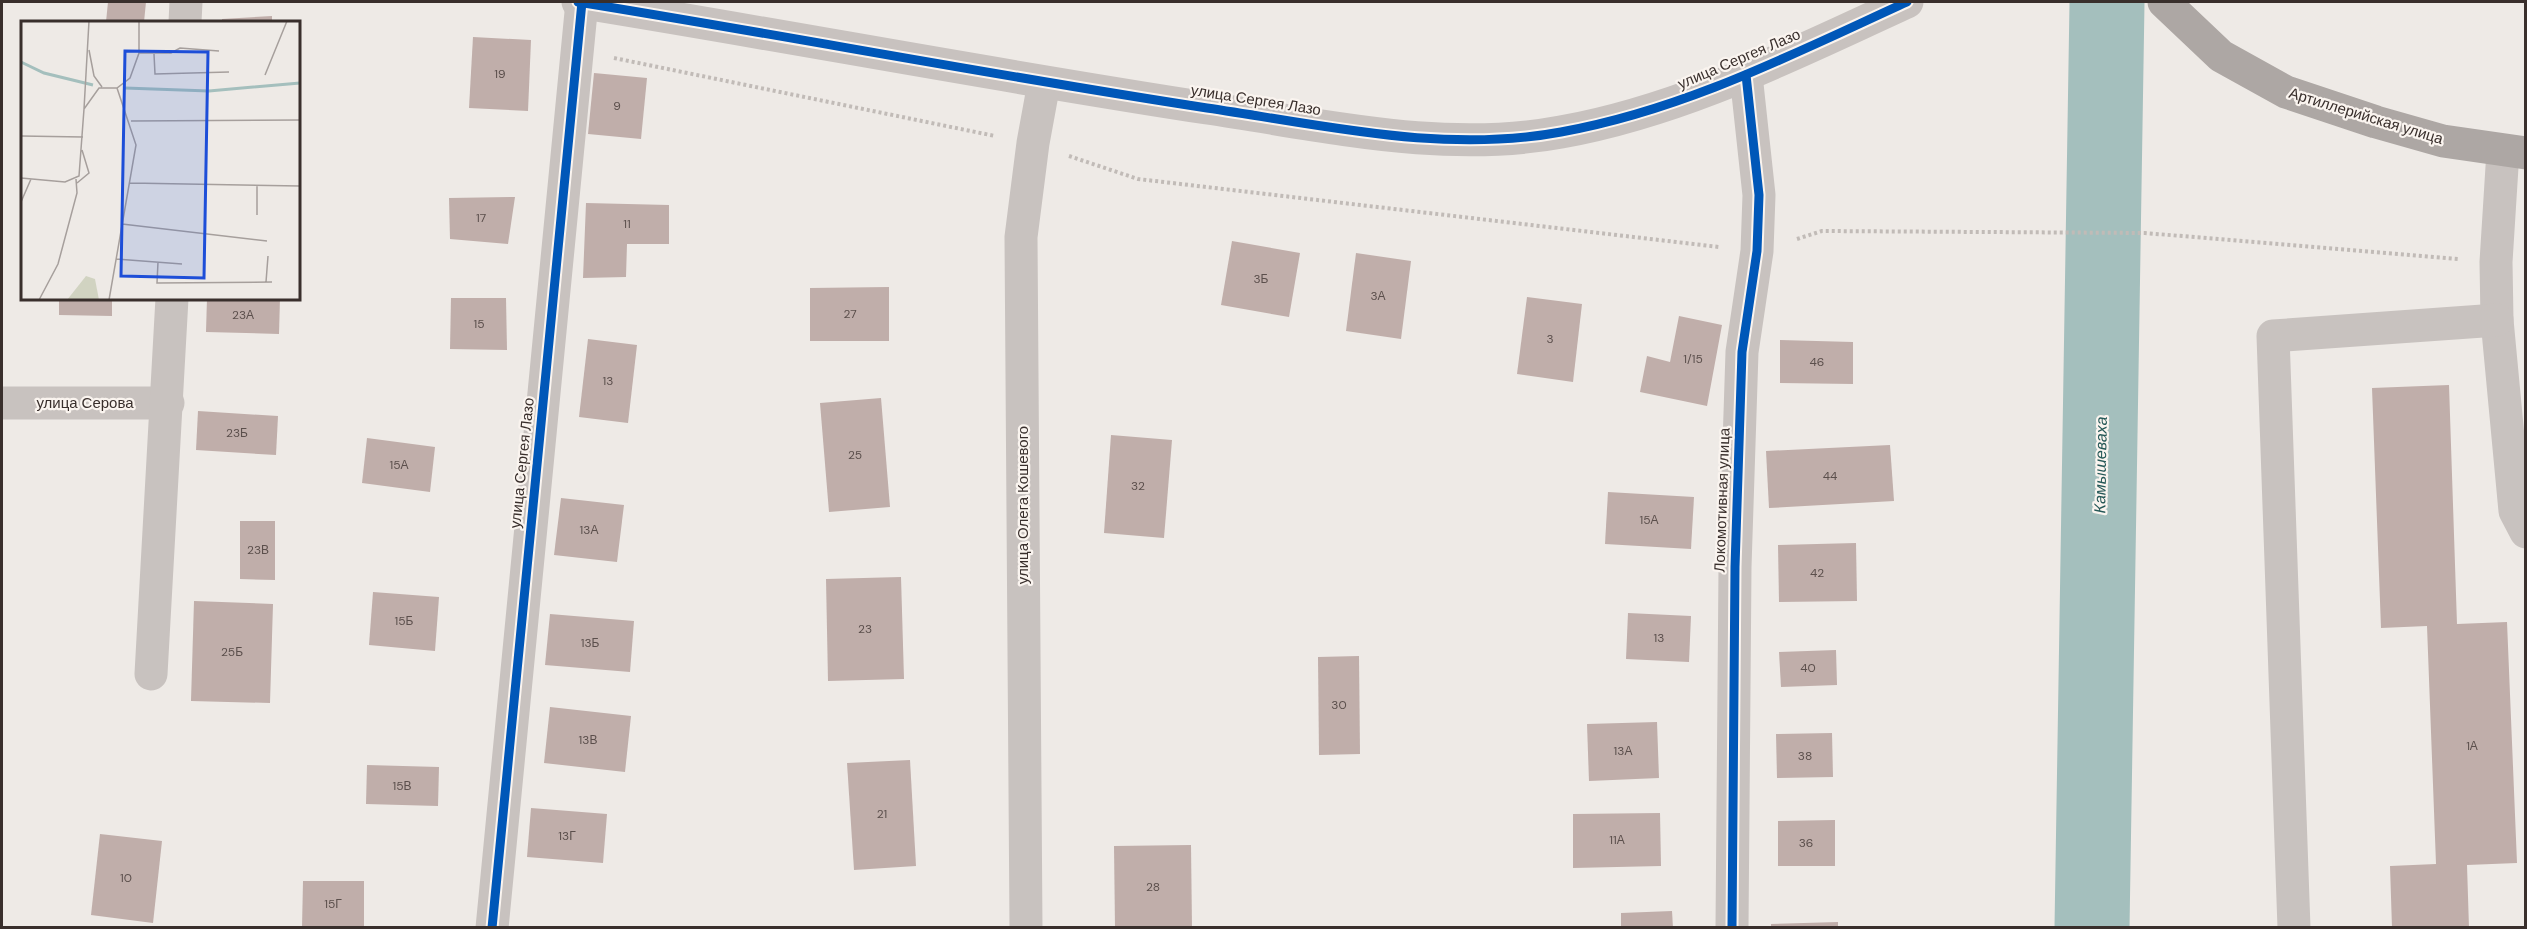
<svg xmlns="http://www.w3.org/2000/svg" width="2527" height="929" viewBox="0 0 2527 929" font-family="'DM Sans',sans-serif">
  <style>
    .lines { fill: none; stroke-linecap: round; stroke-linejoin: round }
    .river { stroke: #a4bfbd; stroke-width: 75 }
    .building { fill: #c0aeaa }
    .path { stroke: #c1bbb7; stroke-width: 4; stroke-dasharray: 3 3; stroke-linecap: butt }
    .minor { stroke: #c8c2bf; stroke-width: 33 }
    .major { stroke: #ada7a4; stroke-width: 33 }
    .cycleway-casing { stroke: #faf4ef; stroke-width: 13 }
    .cycleway { stroke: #0057b8; stroke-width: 9 }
    .labels { text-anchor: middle; stroke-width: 4.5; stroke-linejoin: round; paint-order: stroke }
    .number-label { font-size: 12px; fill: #5b4f4c }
    .street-label { font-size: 15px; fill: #392f2c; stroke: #faf4ef }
    .water-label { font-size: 16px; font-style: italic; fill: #255857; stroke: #faf4ef }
    .inset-river { fill: none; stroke: #a4bfbd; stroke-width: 3 }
    .inset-road { fill: none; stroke: #a69f9c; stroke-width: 1.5 }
    .view { fill: #1d4ed8; fill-opacity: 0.15; stroke: #1d4ed8; stroke-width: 3 }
    .inset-edge { fill: none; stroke: #392f2c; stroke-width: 3 }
  </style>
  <rect width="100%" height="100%" fill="#eeeae6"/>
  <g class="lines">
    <polyline class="river" points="2092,928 2107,3"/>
  </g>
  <g class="building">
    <polygon points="108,2 146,2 144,22 106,22"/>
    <polygon points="272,16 272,22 222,22 222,19"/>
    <polygon points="473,37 531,40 528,111 469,108"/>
    <polygon points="594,73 647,78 641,139 588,134"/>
    <polygon points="515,197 508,244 450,239 449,198"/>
    <polygon points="586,203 669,205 669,244 627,244 626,277 583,278"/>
    <polygon points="1232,241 1300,253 1289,317 1221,305"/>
    <polygon points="1356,253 1411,261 1401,339 1346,331"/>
    <polygon points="889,287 889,341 810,341 810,288"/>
    <polygon points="1527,297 1582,304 1573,382 1517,374"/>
    <polygon points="59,298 112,298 112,316 59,315"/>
    <polygon points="207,298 280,298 279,334 206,332"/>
    <polygon points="451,298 506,298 507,350 450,349"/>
    <polygon points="1679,316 1722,325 1707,406 1640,392 1647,356 1670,362"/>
    <polygon points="588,339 637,345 628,423 579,417"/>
    <polygon points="1780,340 1853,342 1853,384 1780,383"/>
    <polygon points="2449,385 2457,624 2507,622 2517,863 2467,865 2469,928 2392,928 2390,866 2436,864 2427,626 2381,628 2372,388"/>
    <polygon points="881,398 890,507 829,512 820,403"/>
    <polygon points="198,411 278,416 276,455 196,450"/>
    <polygon points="1111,435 1172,440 1164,538 1104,533"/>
    <polygon points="367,438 435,447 430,492 362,483"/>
    <polygon points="1890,445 1894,501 1769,508 1766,451"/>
    <polygon points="1608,492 1694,497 1691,549 1605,544"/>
    <polygon points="561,498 624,505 617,562 554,555"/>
    <polygon points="240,521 275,521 275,580 240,579"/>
    <polygon points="1856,543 1857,601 1779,602 1778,545"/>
    <polygon points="901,577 904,679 828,681 826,579"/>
    <polygon points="373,592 439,597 435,651 369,645"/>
    <polygon points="194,601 273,604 270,703 191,701"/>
    <polygon points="1628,613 1691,616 1689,662 1626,659"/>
    <polygon points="550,614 634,621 630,672 545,665"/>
    <polygon points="1836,650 1837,685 1781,687 1779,652"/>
    <polygon points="1359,656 1360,754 1319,755 1318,657"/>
    <polygon points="550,707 631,716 625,772 544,763"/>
    <polygon points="1657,722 1659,778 1589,781 1587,724"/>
    <polygon points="1832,733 1833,777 1777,778 1776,734"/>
    <polygon points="910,760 916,866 854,870 847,763"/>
    <polygon points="367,765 439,767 438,806 366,804"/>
    <polygon points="531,808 607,814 603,863 527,857"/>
    <polygon points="1660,813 1661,866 1573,868 1573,814"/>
    <polygon points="1835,820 1835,866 1778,866 1778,821"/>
    <polygon points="100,834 162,841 153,923 91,915"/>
    <polygon points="1191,845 1192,928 1115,928 1114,846"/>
    <polygon points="303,881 364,881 364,928 302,928"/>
    <polygon points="1672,911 1673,928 1621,928 1621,913"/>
    <polygon points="1838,922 1838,928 1771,928 1771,924"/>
  </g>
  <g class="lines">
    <g class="path">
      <polyline points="614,58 995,136"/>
      <polyline points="1069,156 1138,179 1719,247"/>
      <polyline points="1797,239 1822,231 2145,233 2459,259"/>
    </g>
    <g class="minor">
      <path d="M 578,2 C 788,36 997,76 1207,108 C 1324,125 1444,154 1561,132 C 1684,110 1795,53 1907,2"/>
      <polyline points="185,22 186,2"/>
      <polyline points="2503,151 2496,262 2497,320 2515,511 2526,532"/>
      <polyline points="2,403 168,403"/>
      <polyline points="151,674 172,298"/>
      <polyline points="492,928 582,2"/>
      <polyline points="1026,928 1021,237 1033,143 1044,83"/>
      <polyline points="1732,928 1735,567 1742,352 1757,251 1759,195 1746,75"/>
      <polyline points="2294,928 2273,336 2497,320"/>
    </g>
    <polyline class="major" points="2164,2 2221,56 2286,92 2376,122 2443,141 2526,153"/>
    <defs>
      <g id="cycleway">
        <path d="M 578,2 C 788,36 997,76 1207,108 C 1324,125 1444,154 1561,132 C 1684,110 1795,53 1907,2"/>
        <polyline points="492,928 582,2"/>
        <polyline points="1732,928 1735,567 1742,352 1757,251 1759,195 1746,75"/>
      </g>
    </defs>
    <use href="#cycleway" class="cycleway-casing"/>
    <use href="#cycleway" class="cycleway"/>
  </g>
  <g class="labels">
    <g class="number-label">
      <text x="500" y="78">19</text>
      <text x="617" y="110">9</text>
      <text x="481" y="222">17</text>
      <text x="627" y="228">11</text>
      <text x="1261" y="283">3Б</text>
      <text x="1378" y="300">3А</text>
      <text x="850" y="318">27</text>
      <text x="243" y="319">23А</text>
      <text x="479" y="328">15</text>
      <text x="1550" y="343">3</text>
      <text x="1693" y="363">1/15</text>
      <text x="1817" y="366">46</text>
      <text x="608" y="385">13</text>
      <text x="237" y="437">23Б</text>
      <text x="855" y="459">25</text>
      <text x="399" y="469">15А</text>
      <text x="1830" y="480">44</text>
      <text x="1138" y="490">32</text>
      <text x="1649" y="524">15А</text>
      <text x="589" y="534">13А</text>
      <text x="258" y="554">23В</text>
      <text x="1817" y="577">42</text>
      <text x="404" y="625">15Б</text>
      <text x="865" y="633">23</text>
      <text x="1659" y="642">13</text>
      <text x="590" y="647">13Б</text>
      <text x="232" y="656">25Б</text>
      <text x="1808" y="672">40</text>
      <text x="1339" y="709">30</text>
      <text x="588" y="744">13В</text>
      <text x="2472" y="750">1А</text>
      <text x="1623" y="755">13А</text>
      <text x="1805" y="760">38</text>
      <text x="402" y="790">15В</text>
      <text x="882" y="818">21</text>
      <text x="567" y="840">13Г</text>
      <text x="1617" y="844">11А</text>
      <text x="1806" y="847">36</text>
      <text x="126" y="882">10</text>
      <text x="1153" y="891">28</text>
      <text x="333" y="908">15Г</text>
    </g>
    <g class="street-label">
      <text transform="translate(1739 59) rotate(-23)" y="5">улица Сергея Лазо</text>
      <text transform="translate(1256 100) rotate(9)" y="5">улица Сергея Лазо</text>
      <text transform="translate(2366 116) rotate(17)" y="5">Артиллерийская улица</text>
      <text x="85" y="408">улица Серова</text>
      <text transform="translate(522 463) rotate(-84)" y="5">улица Сергея Лазо</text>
      <text transform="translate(1722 500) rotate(-88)" y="5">Локомотивная улица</text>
      <text transform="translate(1023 505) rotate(-90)" y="5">улица Олега Кошевого</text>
    </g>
    <g class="water-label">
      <text transform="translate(2100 465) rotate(-89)" y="6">Камышеваха</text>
    </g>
  </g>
  <g transform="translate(21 21)">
    <rect width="279" height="279" fill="#eeeae6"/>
    <path d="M 65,255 L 74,258 L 78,279 L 46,279 Z" fill="#d1d3c1"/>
    <path class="inset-river" d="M 0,41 L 23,52 L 72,64M 104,67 L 188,70 L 279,62"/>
    <path class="inset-road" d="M 68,29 L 73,55 L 81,66M 118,32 L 150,32 L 159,27 L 198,30M 133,33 L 134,53 L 208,51M 244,54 L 266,0M 63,88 L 68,0M 110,100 L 279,99M 0,115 L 62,116M 0,157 L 44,161 L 58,155 L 63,88 L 78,67 L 96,67 L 109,57 L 118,32 L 118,0M 56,162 L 68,152 L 61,129M 109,162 L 279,165M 0,181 L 10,158M 236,194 L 236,165M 101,203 L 246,220M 95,238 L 161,243M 137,241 L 136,262 L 251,261M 245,261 L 247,235M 18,279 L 37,243 L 56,172 L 55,158M 88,279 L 115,124 L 96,67"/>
    <path class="view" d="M 104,30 L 187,31 L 183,257 L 100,255 Z"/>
    <rect width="279" height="279" class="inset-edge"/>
  </g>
  <rect width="2527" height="929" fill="none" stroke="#392f2c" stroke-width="6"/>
</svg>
